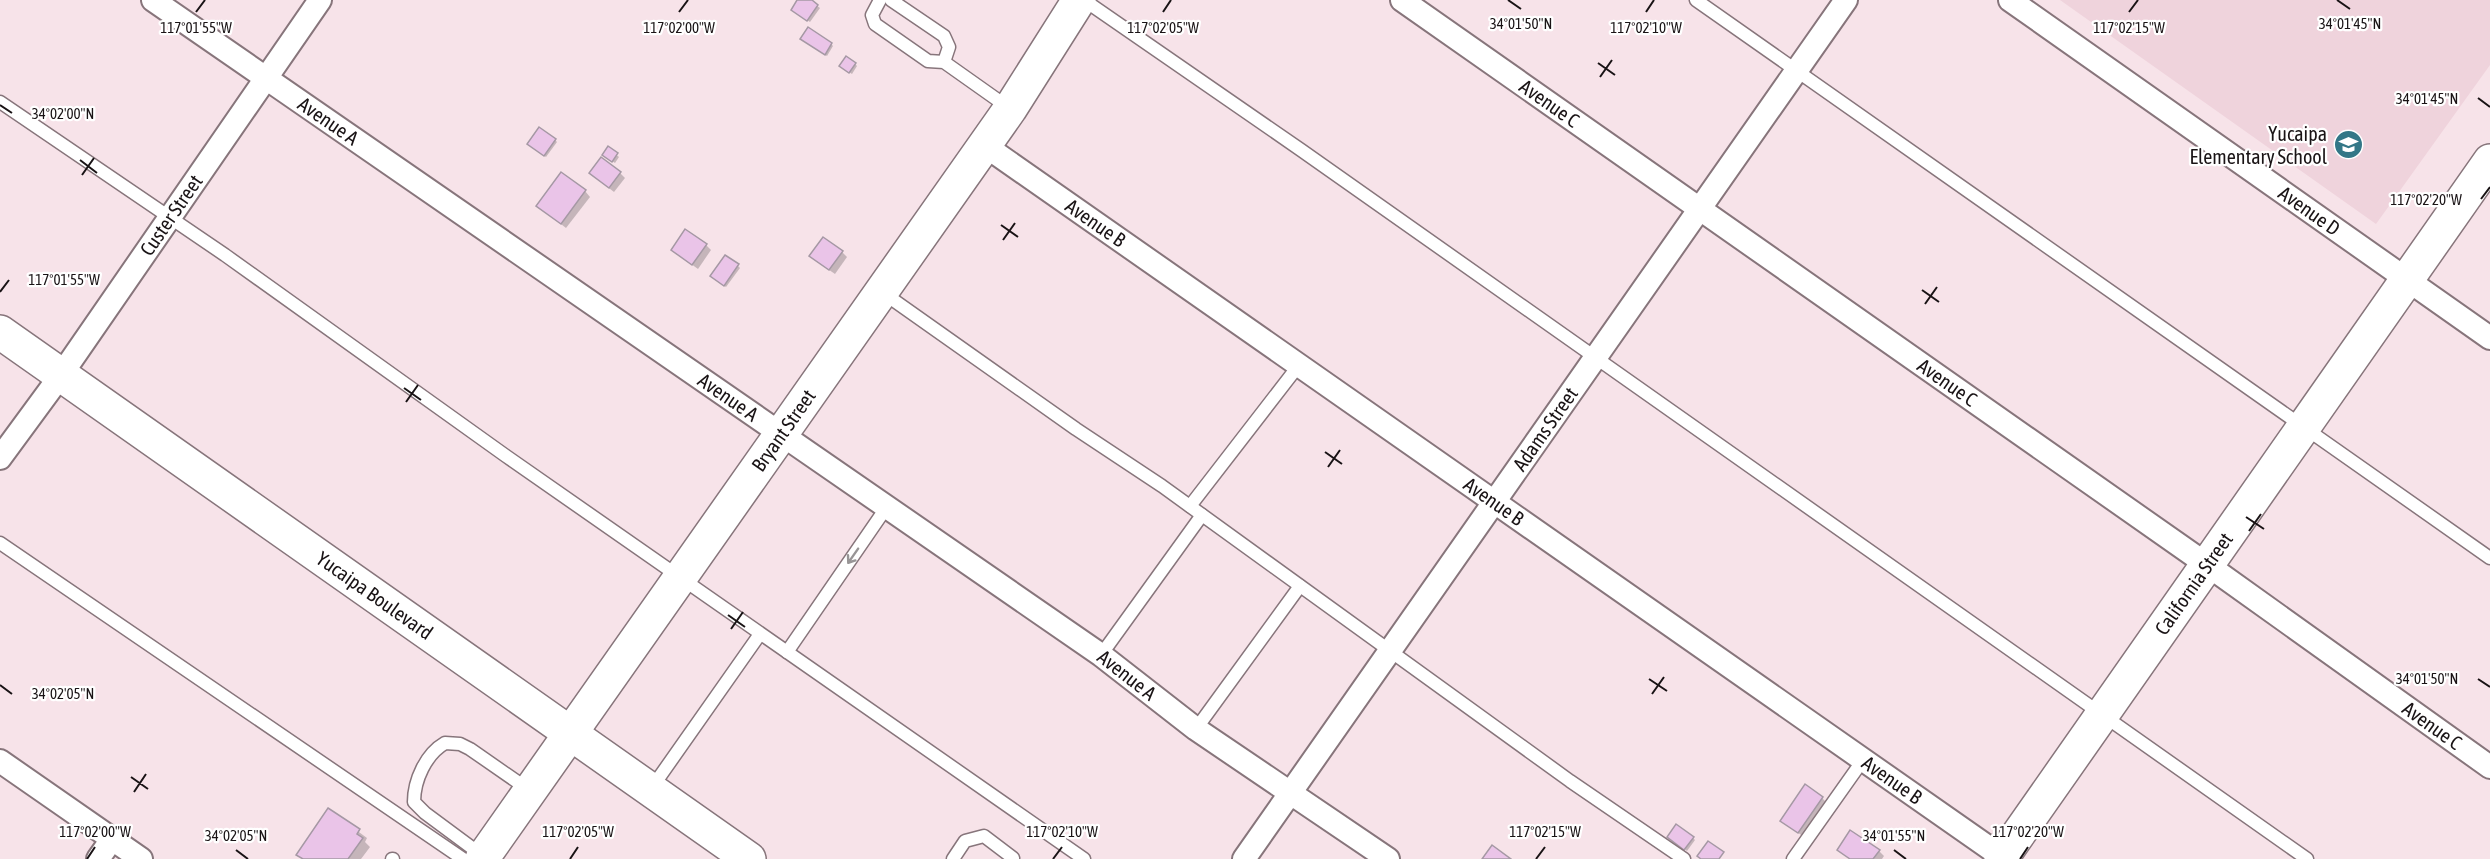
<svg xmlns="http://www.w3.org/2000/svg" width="2490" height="859" viewBox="0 0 2490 859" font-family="'Asap Condensed',sans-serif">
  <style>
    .built { fill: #efd3dc }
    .shadow { fill: #0003 }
    .building { fill: #eac4e8; stroke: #a598a4; stroke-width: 1.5 }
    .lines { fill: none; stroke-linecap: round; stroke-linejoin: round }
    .lane-casing { stroke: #87757b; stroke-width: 15 }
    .street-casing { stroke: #87757b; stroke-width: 26 }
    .secondary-casing { stroke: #87757b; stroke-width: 36 }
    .lane { stroke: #fff; stroke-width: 12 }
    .street { stroke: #fff; stroke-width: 22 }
    .secondary { stroke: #fff; stroke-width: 33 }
    .oneway { stroke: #989596 }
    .ticks { fill: none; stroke: #191315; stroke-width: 2 }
    .labels { text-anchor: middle; stroke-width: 4.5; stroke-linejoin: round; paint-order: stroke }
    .street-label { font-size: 20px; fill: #191315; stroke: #fff }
    .poi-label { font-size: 20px; fill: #191315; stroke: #fff; text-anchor: end }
    .ticks-label { font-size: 15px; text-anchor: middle; fill: #191315; stroke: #fff; stroke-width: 4.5; stroke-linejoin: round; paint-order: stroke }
  </style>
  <rect width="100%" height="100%" fill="#f7e3e9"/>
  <polygon class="built" points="2060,0 2490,0 2490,65 2376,224"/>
  <g class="shadow">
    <polygon points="799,0 809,0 820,8 810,22 795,12"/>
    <polygon points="804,40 831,44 833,46 827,56"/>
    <polygon points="855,64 857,66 852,74 843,68"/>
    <polygon points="555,140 557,142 546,157 531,146"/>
    <polygon points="609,149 619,157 615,163 606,157"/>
    <polygon points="620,173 625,178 614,192 596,178"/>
    <polygon points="585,191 590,197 566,228 538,206"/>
    <polygon points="706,245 711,250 698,269 672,250"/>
    <polygon points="842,252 847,257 835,274 816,261"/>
    <polygon points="738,266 740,268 726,287 714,278"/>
    <polygon points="1822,798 1827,803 1804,837 1787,825"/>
    <polygon points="329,810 367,838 365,842 370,847 361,859 303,859 298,854"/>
    <polygon points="1693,838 1695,840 1687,851 1671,839"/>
    <polygon points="1839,850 1879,851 1884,856 1882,859 1850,859"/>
  </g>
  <g class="building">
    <polygon points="797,0 812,0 818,5 807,21 791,10"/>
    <polygon points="808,27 832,43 825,55 800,39"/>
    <polygon points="846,56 856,63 849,73 839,66"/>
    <polygon points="539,127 556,139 544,156 527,144"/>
    <polygon points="608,146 618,153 612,162 602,155"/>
    <polygon points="601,157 621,172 609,188 589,173"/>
    <polygon points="561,172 586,190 561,224 536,206"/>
    <polygon points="685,229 707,244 692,265 671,250"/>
    <polygon points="823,237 843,251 829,270 809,256"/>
    <polygon points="725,255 739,264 724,286 710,276"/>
    <polygon points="1805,784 1823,797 1798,833 1780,821"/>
    <polygon points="328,808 360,829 357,834 363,838 348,859 303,859 296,855"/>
    <polygon points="1676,824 1694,837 1684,850 1667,837"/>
    <polygon points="1850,830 1880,850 1873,859 1850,859 1837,850"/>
    <polygon points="1708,841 1724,852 1719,859 1701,859 1697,856"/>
    <polygon points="1492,845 1511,859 1482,859"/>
  </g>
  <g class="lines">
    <defs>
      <g id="lane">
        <polyline points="880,0 872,15 875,24 928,61 944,62 1009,108"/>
        <polyline points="891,0 944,36 949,47 944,62"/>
        <polyline points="1084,0 1301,150 2307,859"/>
        <polyline points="1696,0 2490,558"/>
        <polyline points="0,102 225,255 506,456 1084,859"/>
        <polyline points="882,292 1076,429 1162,486 1570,781 1684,859"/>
        <polyline points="1190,506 1299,365"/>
        <polyline points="0,543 463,859"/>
        <polyline points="787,652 886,508"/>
        <polyline points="1101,655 1202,515"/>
        <polyline points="1196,729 1300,586"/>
        <polyline points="651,789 760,634"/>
        <path d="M 483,856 L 425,813 L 414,802 C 414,780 426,754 445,743 L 460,744 L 470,749 L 529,790"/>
        <polyline points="392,859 393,859"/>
        <polyline points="953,859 965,841 984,836 1013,858"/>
        <polyline points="1793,859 1863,760"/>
      </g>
      <g id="street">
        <path id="s1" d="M 153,0 L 1101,655 L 1196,729 L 1388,859"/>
        <path id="s2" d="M 1402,0 L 2206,564 L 2490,767"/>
        <path id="s3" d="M 2010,0 L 2490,338"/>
        <path id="s4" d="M 984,145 L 2005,859"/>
        <path id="s5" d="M 0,458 L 61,375 L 320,0"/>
        <polyline points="0,761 141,859"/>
        <polyline points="98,859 112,839"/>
        <path id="s6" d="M 1244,859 L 1846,0"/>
      </g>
      <g id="secondary">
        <path id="s7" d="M 0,332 L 749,859"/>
        <path id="s8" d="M 482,859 L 1010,109 L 1079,0"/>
        <path id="s9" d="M 2001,859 L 2490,161"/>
      </g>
    </defs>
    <use href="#lane" class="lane-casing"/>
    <use href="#street" class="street-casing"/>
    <use href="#secondary" class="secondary-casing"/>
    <use href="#lane" class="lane"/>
    <use href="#street" class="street"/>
    <use href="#secondary" class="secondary"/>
  </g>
  <defs><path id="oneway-shaft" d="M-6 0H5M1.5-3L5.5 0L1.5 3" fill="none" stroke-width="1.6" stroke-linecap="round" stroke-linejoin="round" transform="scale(1.5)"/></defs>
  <use class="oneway" href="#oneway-shaft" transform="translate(853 556) rotate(125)"/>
  <path class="ticks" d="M 1508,0 L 1521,9M 2337,0 L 2350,9M 196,12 L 205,0M 679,12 L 688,0M 1163,12 L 1171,0M 1646,12 L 1654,0M 2129,12 L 2138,0M 1598,63 L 1615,75M 1600,77 L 1612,60M 2478,98 L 2490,107M 0,105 L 12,113M 80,160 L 97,173M 82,175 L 94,158M 2481,199 L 2490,187M 1001,225 L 1018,237M 1003,240 L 1015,223M 1922,290 L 1939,302M 0,292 L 9,280M 1925,304 L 1937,287M 404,388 L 421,400M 406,402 L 418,385M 1325,452 L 1342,464M 1328,467 L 1340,450M 2246,517 L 2264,529M 2249,531 L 2261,514M 728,615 L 745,627M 731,629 L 743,612M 1649,679 L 1667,691M 2478,679 L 2490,687M 0,685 L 12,694M 1652,694 L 1664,677M 131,777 L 148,789M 134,792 L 146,774M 236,850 L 248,859M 1894,850 L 1906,859M 87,859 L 95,847M 570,859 L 578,847M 1053,859 L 1062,847M 1536,859 L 1545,847M 2020,859 L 2028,847"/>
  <defs>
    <symbol id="school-disc" viewBox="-11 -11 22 22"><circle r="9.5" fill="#337787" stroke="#fff"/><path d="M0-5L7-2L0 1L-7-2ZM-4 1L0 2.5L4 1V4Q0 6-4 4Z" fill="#fff"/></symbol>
  </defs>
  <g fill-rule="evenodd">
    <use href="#school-disc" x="2332" y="128" width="33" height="33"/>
  </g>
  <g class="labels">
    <g class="street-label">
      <text dy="7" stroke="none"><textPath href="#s2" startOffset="180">Avenue C</textPath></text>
      <text dy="7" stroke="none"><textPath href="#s1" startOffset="213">Avenue A</textPath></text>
      <text dy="7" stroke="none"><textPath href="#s3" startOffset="366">Avenue D</textPath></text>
      <text dy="7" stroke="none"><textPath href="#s5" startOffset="297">Custer Street</textPath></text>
      <text dy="7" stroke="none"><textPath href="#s4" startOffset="136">Avenue B</textPath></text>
      <text dy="7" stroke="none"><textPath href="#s2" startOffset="666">Avenue C</textPath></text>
      <text dy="7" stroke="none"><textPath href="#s1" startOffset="699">Avenue A</textPath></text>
      <text dy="7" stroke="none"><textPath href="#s6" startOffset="525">Adams Street</textPath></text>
      <text dy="7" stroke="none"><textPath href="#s8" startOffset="524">Bryant Street</textPath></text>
      <text dy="7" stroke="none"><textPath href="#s4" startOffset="622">Avenue B</textPath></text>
      <text dy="7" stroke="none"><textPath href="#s9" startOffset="336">California Street</textPath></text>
      <text dy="7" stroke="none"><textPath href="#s7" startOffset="458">Yucaipa Boulevard</textPath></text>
      <text dy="7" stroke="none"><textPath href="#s1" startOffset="1185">Avenue A</textPath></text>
      <text dy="7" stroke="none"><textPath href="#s2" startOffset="1260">Avenue C</textPath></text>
      <text dy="7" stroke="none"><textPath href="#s4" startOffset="1108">Avenue B</textPath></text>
    </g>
    <g class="poi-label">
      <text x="2327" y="141">Yucaipa<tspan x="2327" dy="23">Elementary School</tspan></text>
    </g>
  </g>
  <g class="ticks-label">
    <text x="2350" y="29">34°01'45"N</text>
    <text x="1521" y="29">34°01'50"N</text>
    <text x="196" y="33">117°01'55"W</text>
    <text x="679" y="33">117°02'00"W</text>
    <text x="1163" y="33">117°02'05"W</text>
    <text x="1646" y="33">117°02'10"W</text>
    <text x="2129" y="33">117°02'15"W</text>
    <text x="2427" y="104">34°01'45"N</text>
    <text x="63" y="119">34°02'00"N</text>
    <text x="2426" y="205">117°02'20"W</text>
    <text x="64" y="285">117°01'55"W</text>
    <text x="2427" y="684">34°01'50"N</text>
    <text x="63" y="699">34°02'05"N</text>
    <text x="95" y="837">117°02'00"W</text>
    <text x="578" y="837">117°02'05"W</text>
    <text x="1062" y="837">117°02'10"W</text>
    <text x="1545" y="837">117°02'15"W</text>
    <text x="2028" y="837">117°02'20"W</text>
    <text x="236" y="841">34°02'05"N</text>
    <text x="1894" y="841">34°01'55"N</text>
  </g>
</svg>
